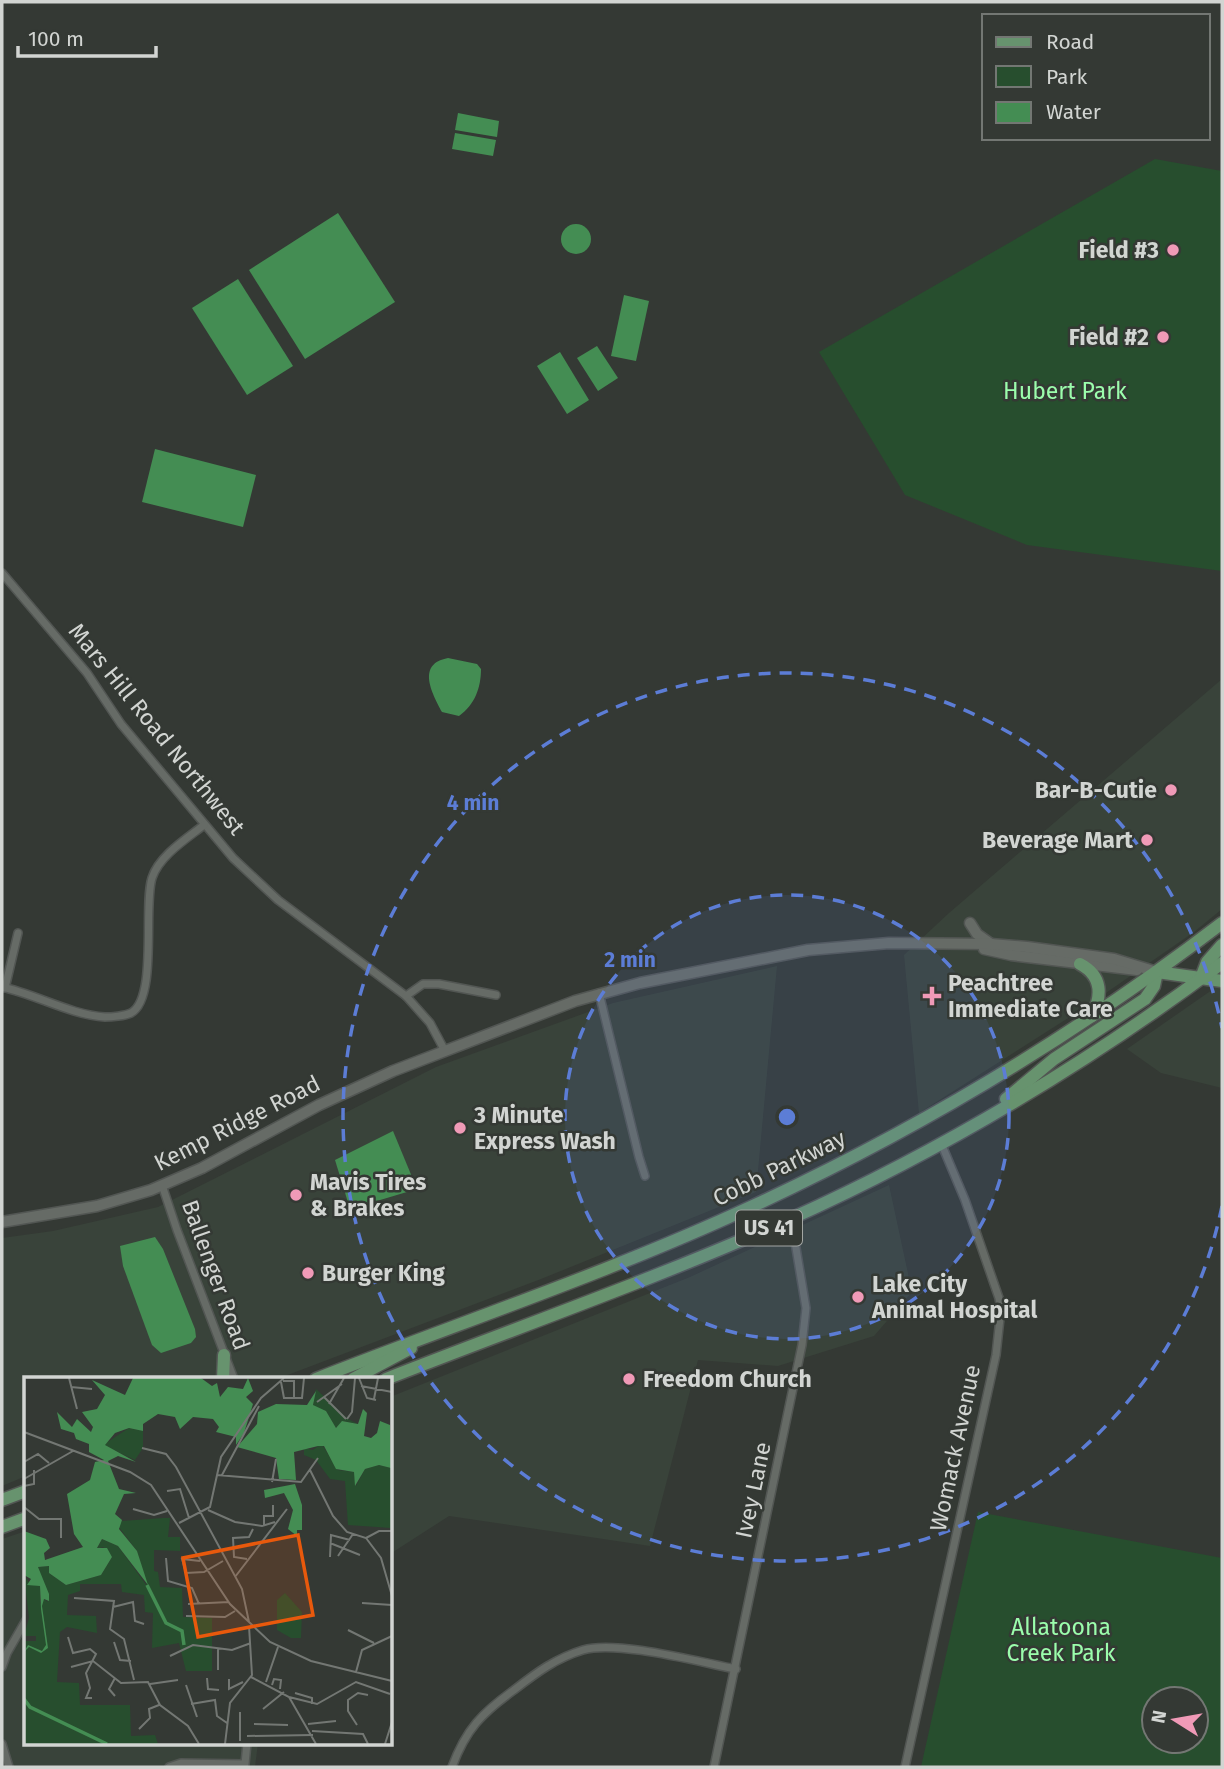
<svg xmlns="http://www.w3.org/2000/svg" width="1224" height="1769" viewBox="0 0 1224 1769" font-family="'Fira Sans',sans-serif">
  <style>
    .built { fill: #39433a }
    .green { fill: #274e2e; fill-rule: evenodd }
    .water { fill: #448d53 }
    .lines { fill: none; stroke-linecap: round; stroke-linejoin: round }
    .street-casing { stroke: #525653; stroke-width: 10 }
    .secondary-casing { stroke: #525653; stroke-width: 13 }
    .primary-casing { stroke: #525653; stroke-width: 15 }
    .street { stroke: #666b66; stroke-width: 7 }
    .secondary { stroke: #666b66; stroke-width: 10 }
    .primary { stroke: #67936e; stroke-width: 12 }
    .ring { fill: none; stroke: #5c7dd6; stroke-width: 3.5; stroke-dasharray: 12 9 }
    .poi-dot { fill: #f09ab7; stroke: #343934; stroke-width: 2.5 }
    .labels { text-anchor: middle; stroke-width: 5; stroke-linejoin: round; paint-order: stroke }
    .shield { fill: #343934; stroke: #a3a6a3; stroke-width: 2 }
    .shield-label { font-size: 21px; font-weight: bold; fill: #d2d5d2 }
    .poi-label { font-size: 23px; font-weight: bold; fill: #d2d5d2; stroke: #343934; text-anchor: start }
    .park-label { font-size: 23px; fill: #9bfdac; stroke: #343934 }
    .street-label { font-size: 23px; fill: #d2d5d2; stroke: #343934 }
    .inset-river { fill: none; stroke: #448d53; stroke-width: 3.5 }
    .inset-road { fill: none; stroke: #737773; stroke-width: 2 }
    .view { fill: #e8590c; fill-opacity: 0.15; stroke: #e8590c; stroke-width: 3.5 }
    .inset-edge { fill: none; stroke: #d2d5d2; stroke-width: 3.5 }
    .centre { fill: #5c7dd6; stroke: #343934; stroke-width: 3.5 }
    .ring-label { font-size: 21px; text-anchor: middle; font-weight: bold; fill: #5c7dd6; stroke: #343934; stroke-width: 5; stroke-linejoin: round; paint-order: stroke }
  </style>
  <rect width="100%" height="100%" fill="#343934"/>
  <g class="built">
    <polygon points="1222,679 1222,909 1194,932 1087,1006 919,1113 904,955 949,913"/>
    <polygon points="777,966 756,1192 541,1279 277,1379 26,1379 26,1476 2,1486 2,1238 53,1231 158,1207 436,1067 613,1003"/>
    <polygon points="1222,983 1222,1088 1161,1073 1127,1049"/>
    <polygon points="889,1185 912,1292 874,1336 778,1366 698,1360 650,1546 449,1516 390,1554 390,1397 690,1277"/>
    <polygon points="26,1531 26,1743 258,1743 255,1767 2,1767 2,1539"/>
  </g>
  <g class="green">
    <polygon points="1155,159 1222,171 1222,571 1027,545 905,495 819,352"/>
    <path d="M 978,1512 L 1222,1558 L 1222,1767 L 921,1767 ZM 1154,1699 L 1196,1699 L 1196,1741 L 1154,1741 Z"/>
  </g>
  <g class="water">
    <polygon points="458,113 499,121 497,137 455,130"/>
    <polygon points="455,133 496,140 493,156 452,149"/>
    <polygon points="338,213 395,302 305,359 249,270"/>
    <circle cx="576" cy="239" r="15"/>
    <polygon points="238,279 293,366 247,395 192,308"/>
    <polygon points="624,295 649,301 636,361 611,356"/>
    <polygon points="597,346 618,378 598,391 577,358"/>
    <polygon points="560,352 589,400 567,414 537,366"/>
    <polygon points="155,449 256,475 243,527 142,502"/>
    <path d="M 448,658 L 477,664 L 481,669 C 481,687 475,705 459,716 L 442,712 C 432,693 416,664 448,658 Z"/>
    <polygon points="393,1131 417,1189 350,1209 335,1160"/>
    <polygon points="155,1237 163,1249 195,1329 196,1337 191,1343 161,1353 152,1345 123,1266 120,1246"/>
  </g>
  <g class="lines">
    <defs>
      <g id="street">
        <polyline points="2,573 87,673 121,724 233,858 278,900 406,996 430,1023 445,1051"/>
        <path d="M 2,987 C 35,994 71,1015 105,1017 C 111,1017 125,1016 131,1013 C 158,998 143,906 152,878 C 159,856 186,839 204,825"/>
        <polyline points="5,988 18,933"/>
        <polyline points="599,993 639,1157 645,1176"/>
        <polyline points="406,996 423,984 439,984 496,995"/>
        <polyline points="162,1185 177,1230 234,1379"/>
        <polyline points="2,1667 7,1653 26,1620"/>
        <polyline points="2,1744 9,1767"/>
        <polyline points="169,1767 181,1763 245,1764 247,1743"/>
        <path d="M 452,1767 C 466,1729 482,1713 514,1690 C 536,1673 556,1658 583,1650 C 617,1640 699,1662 736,1669"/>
        <polyline points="714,1767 802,1345 806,1308 791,1218"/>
        <polyline points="905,1767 996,1355 1001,1309 999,1298 965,1200 941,1143"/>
      </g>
      <g id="secondary">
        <polyline points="970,923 977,934 991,944"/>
        <polyline points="984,949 1011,955 1137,970"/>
        <polyline points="2,1222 97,1206 151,1190 202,1168 319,1105 393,1071 575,1001 640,983 808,950 889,943 991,944 1027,947 1114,959 1157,972"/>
      </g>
      <g id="primary">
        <path d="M 1080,964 C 1103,976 1102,996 1092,1016"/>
        <polyline points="1157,972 1222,981"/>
        <polyline points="1201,978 1207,962 1222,945"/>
        <polyline points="1006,1099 1054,1059 1145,999 1154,986 1157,972"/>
        <polyline points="223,1379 224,1355"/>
        <path d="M 316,1379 C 461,1322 611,1272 753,1206 C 919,1129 1077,1034 1222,923"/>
        <polyline points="353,1379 411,1348"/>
        <path d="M 386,1379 C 521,1326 658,1278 790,1219 C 941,1151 1090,1062 1222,963"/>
        <polyline points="2,1500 26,1491"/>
        <polyline points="2,1527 26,1518"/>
      </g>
    </defs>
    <use href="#street" class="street-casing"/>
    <use href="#secondary" class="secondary-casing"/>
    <use href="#primary" class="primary-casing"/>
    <use href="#street" class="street"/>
    <use href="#secondary" class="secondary"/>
    <use href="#primary" class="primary"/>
  </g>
  <circle cx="787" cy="1117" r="222" fill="#5c7dd6" fill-opacity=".12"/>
  <g class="ring">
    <circle cx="787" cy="1117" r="222"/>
    <path d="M1222 1206A444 444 0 1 1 1222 1028"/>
  </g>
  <g class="poi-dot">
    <circle cx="1173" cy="250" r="7"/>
    <circle cx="1163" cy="337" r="7"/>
    <circle cx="1171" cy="790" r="7"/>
    <circle cx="1147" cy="840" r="7"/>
    <path d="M928.5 985.5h7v7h7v7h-7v7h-7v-7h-7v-7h7z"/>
    <circle cx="460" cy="1128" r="7"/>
    <circle cx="296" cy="1195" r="7"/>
    <circle cx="308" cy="1273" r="7"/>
    <circle cx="858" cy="1297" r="7"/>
    <circle cx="629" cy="1379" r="7"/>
  </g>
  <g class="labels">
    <rect class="shield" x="736" y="1210.5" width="66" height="35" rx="5"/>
    <g class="shield-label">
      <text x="769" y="1235">US 41</text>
    </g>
    <g class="poi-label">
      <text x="1159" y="258" text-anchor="end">Field #3</text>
      <text x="1149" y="345" text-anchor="end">Field #2</text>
      <text x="1157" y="798" text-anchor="end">Bar-B-Cutie</text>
      <text x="1133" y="848" text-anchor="end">Beverage Mart</text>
      <text x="948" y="991">Peachtree<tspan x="948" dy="26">Immediate Care</tspan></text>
      <text x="474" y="1123">3 Minute<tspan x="474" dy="26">Express Wash</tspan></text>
      <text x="310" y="1190">Mavis Tires<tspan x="310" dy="26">&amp; Brakes</tspan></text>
      <text x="322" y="1281">Burger King</text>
      <text x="872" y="1292">Lake City<tspan x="872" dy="26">Animal Hospital</tspan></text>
      <text x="643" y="1387">Freedom Church</text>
    </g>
    <g class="park-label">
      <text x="1065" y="399">Hubert Park</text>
      <text x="1061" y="1635">Allatoona<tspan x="1061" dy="26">Creek Park</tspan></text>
    </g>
    <g class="street-label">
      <text transform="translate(157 729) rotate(51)" y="8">Mars Hill Road Northwest</text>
      <text transform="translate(237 1123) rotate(-27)" y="8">Kemp Ridge Road</text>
      <text transform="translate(779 1168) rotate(-26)" y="8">Cobb Parkway</text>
      <text transform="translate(216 1275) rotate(70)" y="8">Ballenger Road</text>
      <text transform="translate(955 1448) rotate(-78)" y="8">Womack Avenue</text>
      <text transform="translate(753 1490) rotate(-78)" y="8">Ivey Lane</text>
    </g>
  </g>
  <g transform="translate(24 1377)">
    <rect width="368" height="368" fill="#343934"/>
    <path d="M 292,12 L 324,42 L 334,47 L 319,44 L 312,51 L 302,34 L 289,29 ZM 105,51 L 119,54 L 119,71 L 111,83 L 79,68 ZM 294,69 L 299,69 L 314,93 L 330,95 L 332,109 L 341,92 L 355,88 L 367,91 L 367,151 L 324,148 L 321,104 L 306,102 L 292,83 L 280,78 L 280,71 L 289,73 ZM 139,141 L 146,141 L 144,160 L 156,160 L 156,174 L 130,173 L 130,194 L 134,195 L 136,210 L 158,211 L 159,240 L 188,241 L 188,294 L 162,294 L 155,266 L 128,271 L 129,236 L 121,235 L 120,218 L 98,215 L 97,207 L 56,207 L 56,214 L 44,218 L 43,238 L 72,239 L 73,256 L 43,250 L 36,255 L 33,305 L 55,306 L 56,328 L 106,328 L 107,359 L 131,358 L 134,367 L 0,367 L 0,264 L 12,264 L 12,259 L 0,259 L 5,241 L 0,198 L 6,207 L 16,209 L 16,227 L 20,222 L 24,225 L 14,190 L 25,189 L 25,196 L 42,208 L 77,198 L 88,180 L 79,170 L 73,172 L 78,162 L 94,169 L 123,209 L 113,174 L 94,149 L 98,144 ZM 261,216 L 278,235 L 277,261 L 267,261 L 253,253 L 253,223 Z" fill="#274e2e"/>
    <path d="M 109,1 L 177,1 L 188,9 L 193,6 L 196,20 L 204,10 L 219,12 L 224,1 L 229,14 L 222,20 L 229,27 L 220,56 L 212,68 L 212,60 L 192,55 L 195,50 L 189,42 L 169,40 L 156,52 L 151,40 L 134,37 L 119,47 L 119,54 L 105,51 L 91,56 L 81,68 L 112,85 L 94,79 L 84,84 L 95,112 L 112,116 L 100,117 L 91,137 L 98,143 L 95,152 L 113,174 L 124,208 L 94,169 L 78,162 L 73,171 L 83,171 L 88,180 L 77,198 L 42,208 L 25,196 L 25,189 L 14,190 L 25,217 L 25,224 L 20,222 L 18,229 L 24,271 L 17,276 L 5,270 L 0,275 L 4,268 L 18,274 L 22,268 L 17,232 L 16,209 L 3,208 L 7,202 L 0,198 L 0,154 L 22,162 L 26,171 L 20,176 L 21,183 L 59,170 L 50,157 L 43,117 L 66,103 L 71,85 L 80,83 L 65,75 L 65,67 L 52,62 L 50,56 L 37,52 L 33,35 L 48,50 L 53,42 L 67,55 L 69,50 L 58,35 L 73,32 L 81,18 L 68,3 L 101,18 ZM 292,14 L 289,28 L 302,34 L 312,51 L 318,44 L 334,47 L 339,32 L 343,36 L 340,59 L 347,61 L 353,56 L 356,44 L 366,48 L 367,91 L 355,88 L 341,92 L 331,109 L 330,95 L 312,92 L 300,69 L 294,69 L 270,75 L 272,103 L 255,102 L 252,81 L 213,70 L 233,47 L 234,35 L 252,27 L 283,28 ZM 271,107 L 278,128 L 278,153 L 273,153 L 273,159 L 264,152 L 269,133 L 260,116 L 241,121 L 240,113 Z" fill="#448d53"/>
    <path class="inset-river" d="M 123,208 L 142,246 L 158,254 L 160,268M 0,322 L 6,330 L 83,367"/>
    <path class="inset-road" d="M 45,1 L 53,32M 335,1 L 343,21 L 352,23M 259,4 L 270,4 L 270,21M 257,5 L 260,21 L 278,21 L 280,1M 337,9 L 368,15M 47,10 L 68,12M 300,20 L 322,42M 350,22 L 354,1M 293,25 L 318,7M 305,27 L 320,1M 323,42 L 328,35 L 331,1M 0,55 L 106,95 L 127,108 L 206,227 L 246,265 L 287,284 L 368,304M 118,71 L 142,77 L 152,90 L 218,212 L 225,245M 0,85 L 14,77 L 25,86M 286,93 L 309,139 L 323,155 L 342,161 L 357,181 L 368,219M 193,98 L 277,105 L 294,81M 198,98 L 235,29M 0,102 L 49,74M 248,105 L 252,82M 0,109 L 10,107 L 10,93M 143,114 L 156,112 L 165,141M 0,130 L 15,142 L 37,142 L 37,161M 109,132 L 130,138 L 143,134M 184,133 L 211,145 L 238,149 L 251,145M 155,146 L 186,130 L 197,80 L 237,21 L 260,1M 240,148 L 240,139 L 249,139 L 249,128M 342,161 L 355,154 L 368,154M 306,166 L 336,178M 314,179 L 329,157M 306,180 L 307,158 L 326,163M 142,181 L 144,204 L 168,211 L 175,227M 223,182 L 210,180 L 209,161 L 225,160 L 229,152M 176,184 L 158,182 L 162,196 L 180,195 L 199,184M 211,200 L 263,132M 50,221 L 90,224 L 86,252 L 100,262 L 110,303M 338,226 L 368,228M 164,227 L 205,225M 89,230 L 109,225 L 111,244 L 120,247M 162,239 L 201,240 L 211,234M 324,253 L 350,266M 44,260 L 49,276 L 66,272 L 72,277 L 62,296 L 66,311 L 62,321 L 68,321M 90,265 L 96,283 L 107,284M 146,279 L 169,268 L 208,273 L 227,266M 47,290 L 69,284 L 97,306 L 124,305 L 136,328 L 164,349 L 175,367M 194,293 L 194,271M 332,295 L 338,273 L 368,259M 227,300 L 265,320 L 292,367M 183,301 L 184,312 L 195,313M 205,302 L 205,312 L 219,305M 368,303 L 368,332M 242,305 L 254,270M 126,307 L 154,303M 162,308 L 173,340M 248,308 L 250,302 L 257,303 L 256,312M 271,316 L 288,321 L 288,327M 91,319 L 85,312 L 91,301M 265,320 L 293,327 L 332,305 L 366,317M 167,327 L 191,323 L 193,339 L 203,346M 239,332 L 260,315M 230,347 L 264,348M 284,347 L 312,344M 333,348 L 324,334 L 324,323 L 334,316 L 344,318M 115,352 L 126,341 L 125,332 L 135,328M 288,354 L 339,357 L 344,367M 223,359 L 289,358M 216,364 L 216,335M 201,367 L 206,326 L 228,298 L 225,249M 361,367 L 368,345"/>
    <path class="view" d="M 274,158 L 289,238 L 174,260 L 159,181 Z"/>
    <rect width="368" height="368" class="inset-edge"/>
  </g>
  <circle cx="787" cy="1117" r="10" class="centre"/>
  <g class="ring-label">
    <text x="473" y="810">4 min</text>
    <text x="630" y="967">2 min</text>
  </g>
  <rect width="1224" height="1769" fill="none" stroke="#d2d5d2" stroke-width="7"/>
  <rect x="982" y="14" width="228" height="126" fill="#343934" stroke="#737773" stroke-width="2"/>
  <rect x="996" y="37" width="35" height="10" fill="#67936e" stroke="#737773" stroke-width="2"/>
  <text x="1046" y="49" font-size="21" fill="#d2d5d2">Road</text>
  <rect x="996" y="66" width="35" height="21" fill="#274e2e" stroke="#737773" stroke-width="2"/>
  <text x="1046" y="84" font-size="21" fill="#d2d5d2">Park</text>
  <rect x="996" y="102" width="35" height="21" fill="#448d53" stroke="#737773" stroke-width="2"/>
  <text x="1046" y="119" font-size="21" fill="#d2d5d2">Water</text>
  <g transform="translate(1175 1720) rotate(281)"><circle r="33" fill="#343934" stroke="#737773" stroke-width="2"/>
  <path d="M0-5L12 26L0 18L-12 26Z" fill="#f09ab7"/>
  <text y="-10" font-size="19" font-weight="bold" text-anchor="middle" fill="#d2d5d2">N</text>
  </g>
  <path d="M18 46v10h138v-10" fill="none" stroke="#d2d5d2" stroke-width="3.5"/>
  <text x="28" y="46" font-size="21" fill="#d2d5d2" stroke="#343934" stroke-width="5" paint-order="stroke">100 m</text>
</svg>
